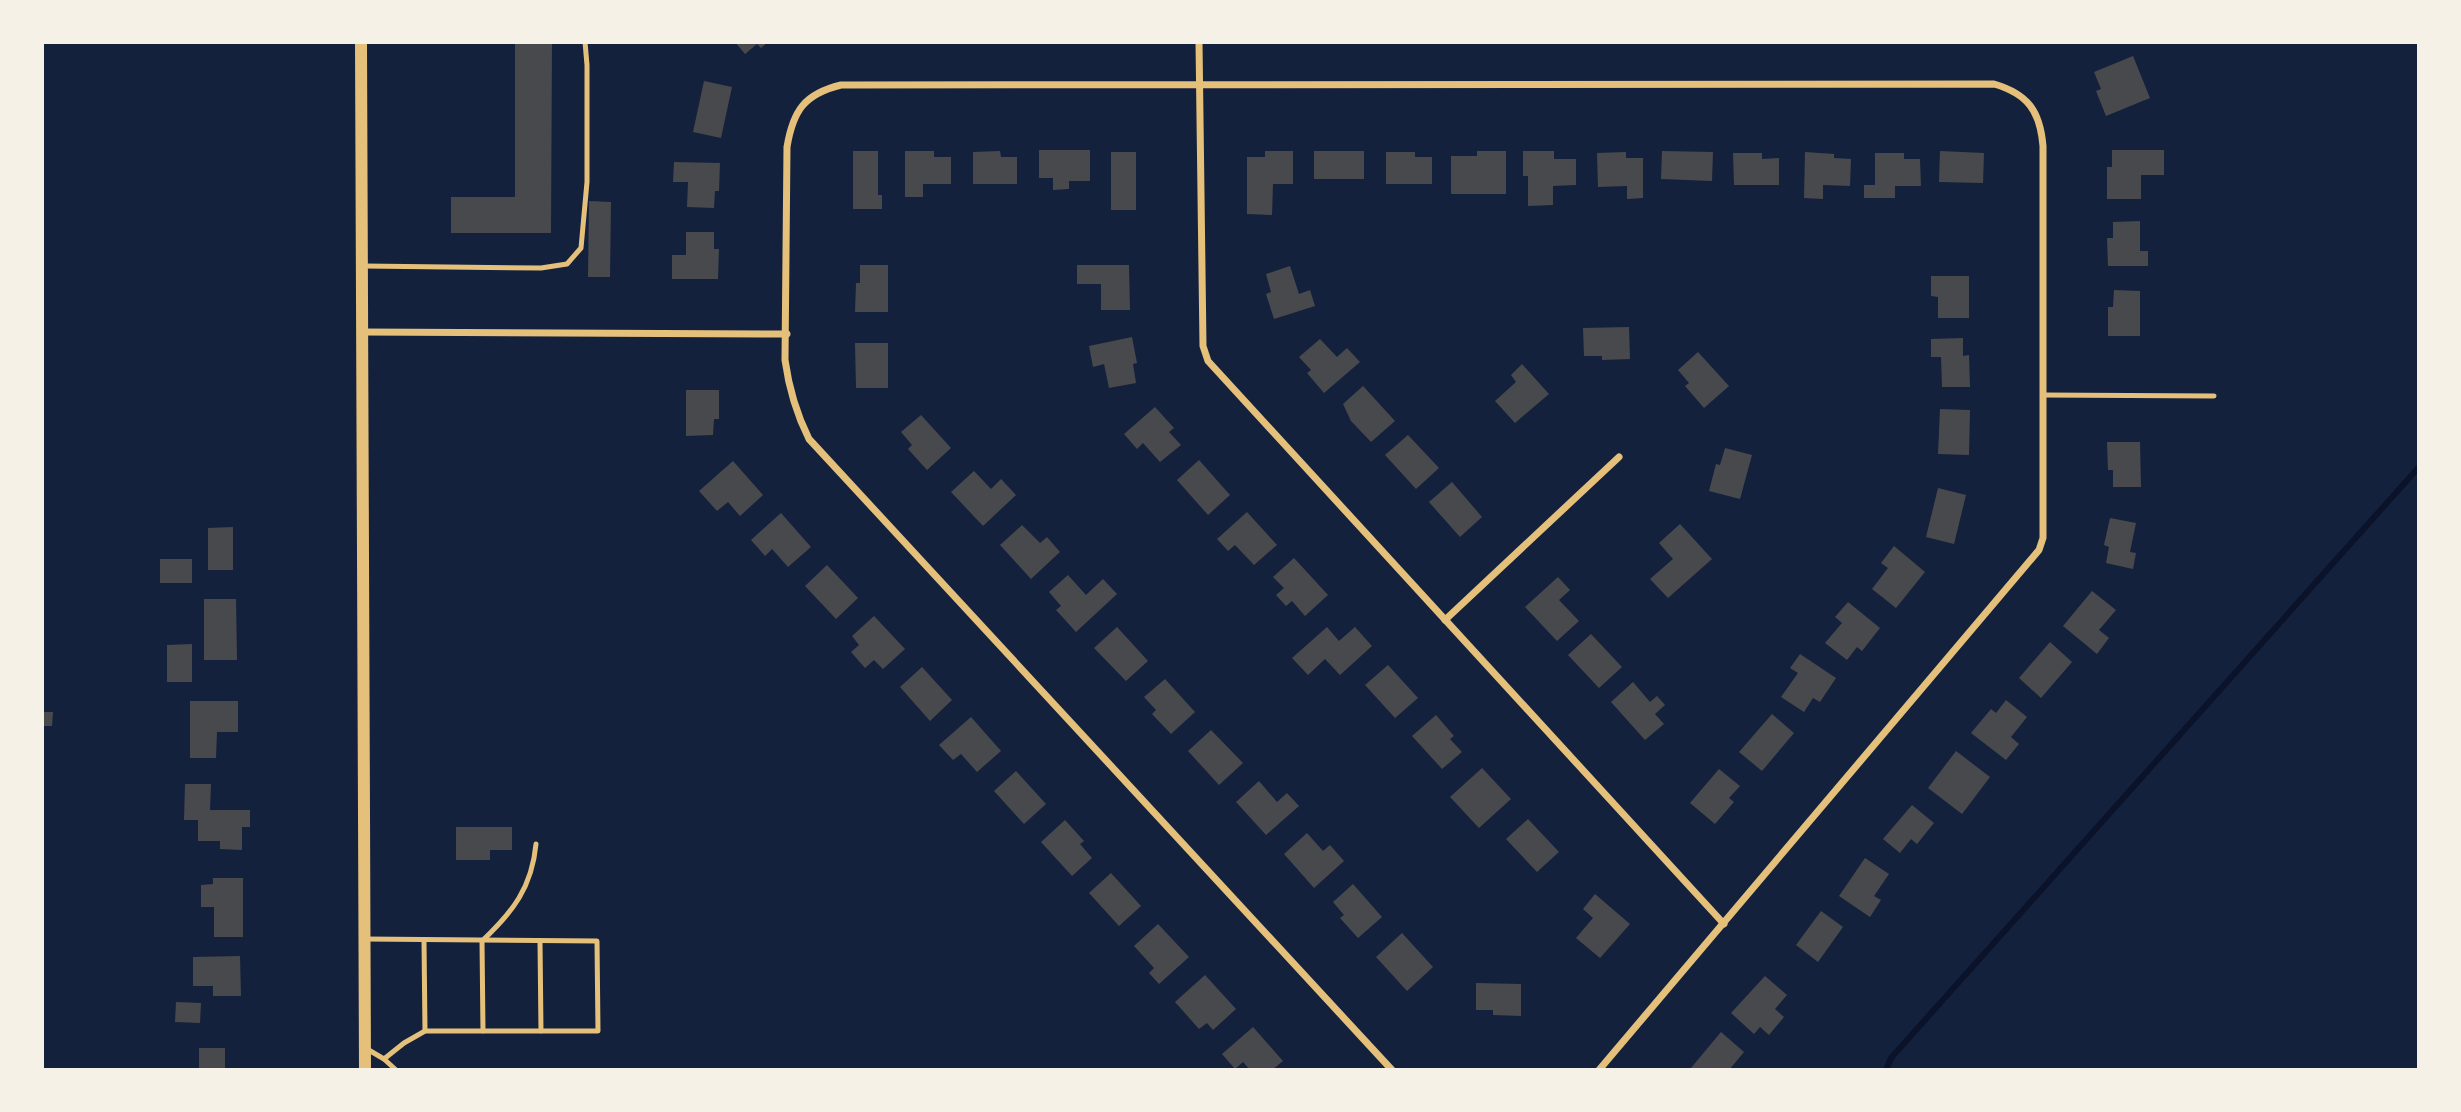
<svg xmlns="http://www.w3.org/2000/svg" width="2461" height="1112" viewBox="0 0 2461 1112" font-family="'Fira Sans Condensed',sans-serif">
  <style>
    .lines { fill: none; stroke-linecap: round; stroke-linejoin: round }
    .stream { stroke: #0b132b; stroke-width: 6 }
    .building { fill: #48494c }
    .service { stroke: #e5c07b; stroke-width: 5 }
    .minor { stroke: #e5c07b; stroke-width: 7 }
    .tertiary { stroke: #e5c07b; stroke-width: 12 }
  </style>
  <rect width="100%" height="100%" fill="#14213d"/>
  <g class="lines">
    <polyline class="stream" points="1886,1070 1891,1058 2419,467"/>
  </g>
  <g class="building">
    <polygon points="515,42 552,42 551,233 451,233 451,197 515,197"/>
    <polygon points="735,42 768,42 761,48 757,44 745,54"/>
    <polygon points="2133,56 2150,98 2106,116 2096,91 2101,89 2094,72"/>
    <polygon points="704,81 732,87 721,138 693,132"/>
    <polygon points="1039,150 1090,150 1090,181 1069,181 1069,189 1053,190 1053,178 1039,178"/>
    <polygon points="2112,150 2164,150 2164,175 2141,175 2141,199 2107,199 2107,167 2112,167"/>
    <polygon points="853,151 878,151 878,195 882,195 882,209 853,209"/>
    <polygon points="905,151 934,151 934,157 951,157 951,184 923,184 923,197 905,197"/>
    <polygon points="1000,151 1001,157 1017,157 1017,184 973,184 973,152"/>
    <polygon points="1265,151 1293,151 1293,184 1273,184 1272,215 1247,214 1247,157 1265,157"/>
    <rect x="1314" y="151" width="50" height="28"/>
    <polygon points="1477,151 1506,151 1506,194 1451,194 1451,156 1477,156"/>
    <polygon points="1523,151 1554,151 1554,159 1576,159 1576,185 1553,186 1553,205 1528,206 1528,176 1523,176"/>
    <polygon points="1662,151 1713,152 1712,181 1661,179"/>
    <polygon points="1940,151 1984,153 1983,183 1939,182"/>
    <rect x="1111" y="152" width="25" height="58"/>
    <polygon points="1386,152 1415,152 1415,157 1432,157 1432,184 1386,184"/>
    <polygon points="1626,152 1626,158 1643,158 1643,198 1627,199 1627,186 1598,187 1597,153"/>
    <polygon points="1805,152 1834,154 1834,158 1851,159 1850,186 1823,185 1823,199 1804,198"/>
    <polygon points="1733,153 1762,153 1762,159 1779,158 1779,185 1734,185"/>
    <polygon points="1875,153 1904,153 1904,159 1920,159 1921,186 1895,186 1895,198 1864,198 1864,185 1875,185"/>
    <polygon points="674,162 720,163 719,191 715,191 714,208 687,207 688,182 673,182"/>
    <polygon points="589,201 611,202 610,277 588,277"/>
    <polygon points="2140,221 2140,251 2148,251 2148,266 2108,266 2107,238 2113,238 2113,222"/>
    <polygon points="686,232 714,232 714,249 719,249 718,279 672,279 672,255 686,255"/>
    <polygon points="860,265 888,265 888,312 855,312 856,283 860,283"/>
    <polygon points="1077,265 1129,265 1130,310 1101,310 1101,284 1077,284"/>
    <polygon points="1290,266 1299,294 1310,290 1315,306 1274,319 1266,294 1271,292 1266,274"/>
    <polygon points="1931,276 1969,276 1969,318 1938,318 1938,297 1931,296"/>
    <polygon points="2114,290 2140,291 2140,336 2108,336 2108,307 2113,307"/>
    <polygon points="1629,327 1630,359 1602,360 1602,356 1584,356 1583,328"/>
    <polygon points="1132,337 1137,363 1133,364 1136,383 1109,388 1104,364 1093,367 1089,346"/>
    <polygon points="1963,338 1963,356 1969,355 1970,387 1942,387 1941,357 1931,357 1931,339"/>
    <polygon points="1320,339 1337,357 1347,348 1360,362 1324,393 1307,373 1311,370 1299,357"/>
    <polygon points="855,343 888,343 888,388 856,388"/>
    <polygon points="1698,352 1729,386 1704,408 1685,386 1689,383 1678,370"/>
    <polygon points="1522,364 1549,394 1515,423 1495,401 1516,382 1511,375"/>
    <polygon points="1363,386 1395,421 1371,442 1351,421 1343,404"/>
    <polygon points="686,390 719,390 719,419 714,419 713,435 686,436"/>
    <polygon points="1155,407 1174,428 1169,432 1181,445 1160,462 1143,443 1137,449 1124,434"/>
    <polygon points="1940,409 1970,410 1969,455 1938,454"/>
    <polygon points="921,415 951,448 927,470 908,449 912,445 901,432"/>
    <polygon points="1408,435 1439,468 1416,489 1385,455"/>
    <polygon points="2107,442 2140,442 2141,487 2113,487 2113,470 2108,470"/>
    <polygon points="1725,448 1752,455 1740,499 1709,491 1716,464 1720,465"/>
    <polygon points="1199,460 1230,495 1208,515 1177,480"/>
    <polygon points="733,461 763,495 740,516 728,502 717,511 699,491"/>
    <polygon points="974,471 991,489 1001,479 1016,495 983,526 951,492"/>
    <polygon points="1452,482 1482,517 1460,537 1429,502"/>
    <polygon points="1938,488 1966,495 1954,544 1926,537"/>
    <polygon points="1247,512 1277,545 1254,565 1235,545 1228,551 1217,539"/>
    <polygon points="781,513 811,547 788,567 772,549 765,556 751,540"/>
    <polygon points="2110,518 2136,523 2130,552 2136,553 2133,569 2106,563 2109,547 2104,545"/>
    <polygon points="1680,524 1712,559 1668,598 1650,579 1673,559 1659,543"/>
    <polygon points="1022,525 1040,543 1047,537 1060,552 1031,579 1000,545"/>
    <polygon points="233,527 233,570 208,570 208,528"/>
    <polygon points="1894,546 1925,572 1896,608 1872,589 1888,568 1881,563"/>
    <polygon points="1294,558 1328,595 1305,616 1292,601 1286,606 1276,595 1284,588 1273,577"/>
    <rect x="160" y="559" width="32" height="24"/>
    <polygon points="827,565 858,598 836,619 805,586"/>
    <polygon points="1068,575 1086,595 1103,579 1117,594 1076,632 1056,610 1061,606 1049,592"/>
    <polygon points="1558,577 1570,590 1559,600 1579,621 1557,641 1525,607"/>
    <polygon points="2092,591 2116,610 2099,630 2109,638 2097,654 2063,626"/>
    <polygon points="204,599 236,599 237,660 204,660"/>
    <polygon points="1848,602 1880,628 1862,651 1857,647 1847,660 1825,643 1842,623 1835,617"/>
    <polygon points="874,616 905,649 883,669 874,660 865,668 851,652 859,645 852,636"/>
    <polygon points="1117,627 1148,661 1126,681 1094,648"/>
    <polygon points="1327,627 1339,641 1355,627 1372,646 1340,675 1325,659 1308,675 1292,658"/>
    <polygon points="1591,634 1622,667 1599,688 1568,655"/>
    <polygon points="2050,642 2072,662 2041,698 2019,678"/>
    <polygon points="192,644 192,682 167,682 167,645"/>
    <polygon points="1800,654 1836,678 1820,702 1813,698 1804,712 1781,697 1798,673 1790,668"/>
    <polygon points="1388,665 1418,698 1395,718 1365,685"/>
    <polygon points="922,667 952,700 930,721 900,687"/>
    <polygon points="1165,679 1195,712 1171,734 1152,714 1156,710 1144,697"/>
    <polygon points="1633,682 1650,702 1657,696 1665,705 1655,714 1664,724 1645,740 1611,702"/>
    <polygon points="2006,700 2027,717 2011,737 2019,744 2006,760 1971,733 1991,709 1996,713"/>
    <polygon points="190,701 238,701 238,732 217,732 216,758 190,758"/>
    <polygon points="42,712 53,712 52,726 42,726"/>
    <polygon points="1772,714 1794,733 1762,771 1739,752"/>
    <polygon points="1436,715 1454,736 1450,739 1462,752 1442,769 1412,736"/>
    <polygon points="971,717 1001,751 977,772 961,754 953,760 939,745"/>
    <polygon points="1211,730 1243,763 1219,785 1188,751"/>
    <polygon points="1956,751 1990,777 1962,814 1928,788"/>
    <polygon points="1482,768 1511,799 1479,828 1450,797"/>
    <polygon points="1719,769 1740,786 1729,798 1734,802 1715,824 1690,803"/>
    <polygon points="1016,771 1046,804 1024,824 994,791"/>
    <polygon points="1259,781 1277,802 1287,793 1299,806 1266,835 1236,802"/>
    <polygon points="185,784 211,784 210,810 250,810 250,827 242,827 242,850 220,849 220,841 198,841 198,820 184,820"/>
    <polygon points="1912,805 1934,823 1917,844 1911,839 1900,853 1883,839"/>
    <polygon points="1528,819 1559,852 1537,872 1506,839"/>
    <polygon points="1065,820 1084,841 1080,844 1092,858 1072,876 1041,842"/>
    <polygon points="456,827 512,827 512,850 490,850 490,860 456,860"/>
    <polygon points="1307,833 1323,851 1330,845 1344,861 1314,888 1284,854"/>
    <polygon points="1865,858 1889,874 1874,896 1881,900 1870,917 1839,896"/>
    <polygon points="1111,873 1141,906 1119,926 1089,893"/>
    <polygon points="213,878 243,878 243,937 214,937 214,907 201,907 201,885 213,884"/>
    <polygon points="1353,884 1382,917 1358,938 1340,918 1344,915 1333,902"/>
    <polygon points="1595,894 1630,924 1600,958 1576,938 1593,918 1583,909"/>
    <polygon points="1821,911 1843,927 1818,962 1796,945"/>
    <polygon points="1158,924 1189,957 1159,984 1149,973 1154,968 1134,946"/>
    <polygon points="1402,933 1433,967 1407,991 1376,957"/>
    <polygon points="240,956 241,996 213,996 213,986 193,986 193,957"/>
    <polygon points="1205,975 1236,1009 1213,1030 1207,1023 1199,1029 1175,1002"/>
    <polygon points="1765,976 1787,995 1775,1009 1784,1017 1769,1035 1760,1027 1754,1034 1731,1013"/>
    <polygon points="1476,983 1521,984 1521,1016 1493,1015 1493,1010 1476,1010"/>
    <polygon points="176,1002 201,1003 200,1023 175,1022"/>
    <polygon points="1253,1027 1283,1061 1272,1070 1250,1070 1243,1062 1235,1069 1222,1054"/>
    <polygon points="1721,1032 1744,1052 1729,1070 1693,1070 1691,1068"/>
    <rect x="199" y="1048" width="26" height="22"/>
  </g>
  <g class="lines">
    <g class="service">
      <polyline points="364,266 541,268 567,264 581,248 587,182 587,65 585,42"/>
      <polyline points="2043,395 2214,396"/>
      <polyline points="365,939 597,941 598,1031 425,1031 404,1043 384,1059"/>
      <polyline points="424,941 425,1031"/>
      <polyline points="540,941 541,1031"/>
      <path d="M 483,1031 L 482,941 C 513,912 532,887 536,844"/>
      <polyline points="367,1049 384,1059 396,1070"/>
    </g>
    <g class="minor">
      <polyline points="1199,42 1203,346 1208,361 1724,924"/>
      <polyline points="362,332 787,334"/>
      <polyline points="1445,620 1619,457"/>
      <path d="M 1392,1070 L 809,439 C 796,413 789,389 785,360 L 787,147 C 793,111 804,94 841,85 L 1994,84 C 2028,94 2040,111 2043,146 L 2043,538 L 2039,550 L 1599,1070"/>
    </g>
    <polyline class="tertiary" points="361,42 365,1070"/>
  </g>
  <rect width="2461" height="1112" fill="none" stroke="#f6f1e7" stroke-width="88"/>
</svg>
